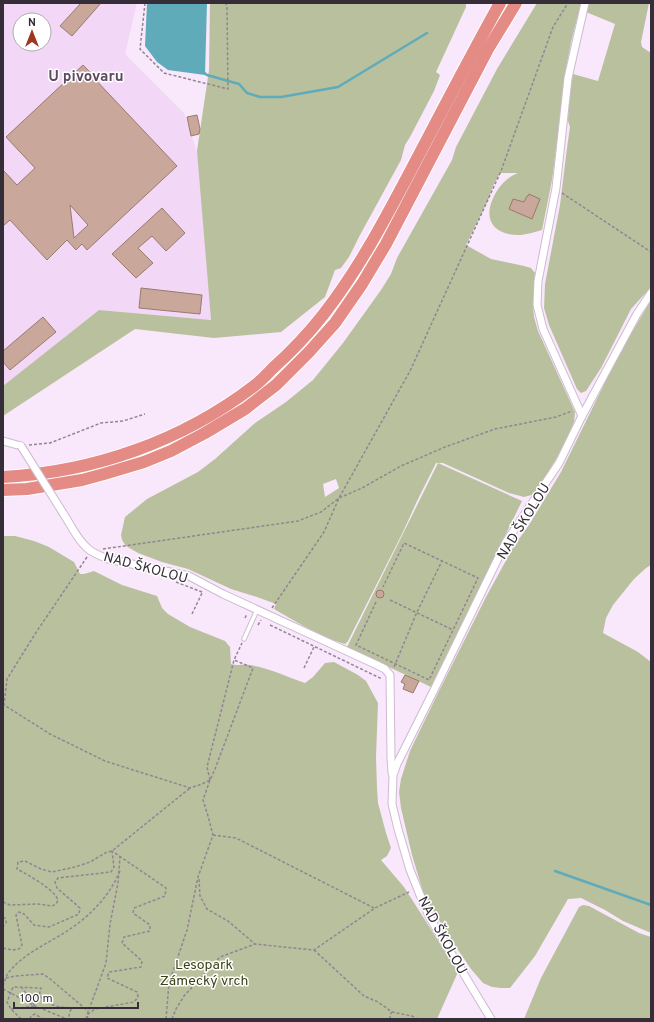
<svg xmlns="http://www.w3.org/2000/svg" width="654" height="1022" viewBox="0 0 654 1022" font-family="Overpass,sans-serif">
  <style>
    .built { fill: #f3d7f7; fill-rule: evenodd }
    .green { fill: #b9c09d; fill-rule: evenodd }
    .water { fill: #60abba }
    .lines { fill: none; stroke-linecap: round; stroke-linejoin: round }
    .stream { stroke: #60abba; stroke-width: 2.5 }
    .building { fill: #c9a89b; stroke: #997a6e; fill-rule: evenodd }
    .service-casing { stroke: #cfb9d2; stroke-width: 5.5 }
    .minor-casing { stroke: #cfb9d2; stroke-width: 9 }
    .trunk-casing { stroke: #fff; stroke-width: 14 }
    .path { stroke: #918493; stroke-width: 1.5; stroke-dasharray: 3 2; stroke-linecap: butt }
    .service { stroke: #fff; stroke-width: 3.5 }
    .minor { stroke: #fff; stroke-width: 7 }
    .trunk { stroke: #e38b84; stroke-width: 12 }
    .minor-bridge-casing { stroke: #cfb9d2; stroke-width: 9; stroke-linecap: butt }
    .minor-bridge { stroke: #fff; stroke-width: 7 }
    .labels { text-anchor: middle; stroke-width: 3; stroke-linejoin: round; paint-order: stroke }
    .street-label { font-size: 14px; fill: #352d37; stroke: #fff }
    .park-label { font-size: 14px; fill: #3c4216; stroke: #fff }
    .neighbourhood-label { font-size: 15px; font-weight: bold; fill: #5d4a60; stroke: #fff }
  </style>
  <rect width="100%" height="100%" fill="#f9e7fc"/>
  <path class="built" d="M 3,3 L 137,3 L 125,54 L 184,113 L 198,155 L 211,320 L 99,310 L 3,386 ZM 20,20 L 44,20 L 44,44 L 20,44 Z"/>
  <g class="green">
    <polygon points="210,3 466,3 466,7 436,72 440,75 434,91 410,137 405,145 401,160 360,235 349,257 341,268 335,270 325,297 281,332 214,338 135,329 3,416 3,386 99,310 211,320 197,151 209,70"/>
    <path d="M 537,3 L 581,3 L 571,42 L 565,74 L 558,135 L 552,180 L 542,230 C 535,232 528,234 521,235 C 494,236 482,220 494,196 C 500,185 506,178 518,173 L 500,173 L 493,186 L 488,200 L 466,245 L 491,259 L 524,266 L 531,268 L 535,273 L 533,306 L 534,317 L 538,331 L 575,412 L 574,422 L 562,449 L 535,494 L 524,497 L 509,493 L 443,463 L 438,463 L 522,501 L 431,687 L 347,647 L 438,463 L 436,463 L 417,501 L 403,532 L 348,641 L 345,644 C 320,637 297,622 274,609 L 276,604 L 257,597 L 231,589 L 188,569 L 162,562 L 138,553 L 126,546 L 122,540 L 121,535 L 125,517 L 147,499 L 198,472 L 215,459 L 255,423 L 286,402 L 313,380 L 343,343 L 381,290 L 391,274 L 397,258 L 452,160 L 456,147 L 497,69 ZM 336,479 L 339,488 L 325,497 L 323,484 Z"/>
    <polygon points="589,3 649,3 641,42 642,47 651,53 651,287 631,309 601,368 586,391 581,393 577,389 549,325 544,308 545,284 560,205 567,148 570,127 568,121 569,98 573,74 598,81 615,24 586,12"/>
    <polygon points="651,300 651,565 646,568 634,579 613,605 606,618 603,633 638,652 651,662 651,933 623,921 605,910 581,898 568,899 535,956 510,988 501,988 492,987 483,983 471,969 450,938 424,895 412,855 401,808 399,792 401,779 410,751 438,693 486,597 514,546 529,525 561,472 619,354"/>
    <path d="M 3,536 L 15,536 L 34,541 L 49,547 L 74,562 L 80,574 L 84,574 L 94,571 L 122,585 L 157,596 L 162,608 L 168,614 L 190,627 L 225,641 L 230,647 L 231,664 C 238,666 244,664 250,665 C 269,668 287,677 305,683 L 313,677 L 325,663 L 334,662 L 358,675 L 366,681 L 378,703 L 376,757 L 377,789 L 378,803 L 386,833 L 391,848 L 387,856 L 381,860 L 404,887 L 458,972 L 437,1019 L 3,1019 Z"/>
    <polygon points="583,905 589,906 639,933 651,937 651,1019 524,1019 541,978 579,907"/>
  </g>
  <polygon class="water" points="147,3 207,3 205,75 168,70 157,62 145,46"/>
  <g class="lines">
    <g class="stream">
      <polyline points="202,71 207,75 239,84 247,93 260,97 281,97 338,87 427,33"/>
      <polyline points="555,871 651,905"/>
    </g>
  </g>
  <g class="building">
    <polygon points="81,3 101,3 72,36 60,26"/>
    <path d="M 83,65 L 92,74 L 91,75 L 177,166 L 87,250 L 82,244 L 76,250 L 67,240 L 47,260 L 10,220 L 3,226 L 3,170 L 17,185 L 35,168 L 6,137 ZM 70,205 L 88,225 L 74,238 Z"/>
    <polygon points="197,115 200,129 199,134 191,136 187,117"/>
    <polygon points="529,194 540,199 532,219 509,209 513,199 524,202 527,196 528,196"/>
    <polygon points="162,208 185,233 166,251 152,236 138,248 153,263 136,278 112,254"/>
    <polygon points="141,288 202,295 200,314 139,308"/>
    <polygon points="43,317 56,332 10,370 3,362 3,351"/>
    <circle cx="380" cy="594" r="4"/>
    <polygon points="405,675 419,681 413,693 403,689 405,684 401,682"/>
  </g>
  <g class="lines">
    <defs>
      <polyline id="service" points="244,639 257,610"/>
      <g id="minor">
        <polyline points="582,416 579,409 543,329 537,305 538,281 556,188 568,78 585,3"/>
        <polyline points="3,441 21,446"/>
        <path d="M 63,513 C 71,525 79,543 91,551 C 96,554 103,557 108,559 L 189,576 L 223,594 L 377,665 L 385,669 L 390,675 L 391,758 L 392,773"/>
        <polyline points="491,1019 430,918 420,895 410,870 398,829 392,804 393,775 397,764 435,688 506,542 559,463 582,416 637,314 651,293"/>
      </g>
      <g id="trunk">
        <path d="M 3,477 C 94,472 182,441 254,386 C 261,381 267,374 273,368 C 291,352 308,334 323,315 C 359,269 385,219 412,168 C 441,113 470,57 500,3"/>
        <polyline points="3,490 27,489 82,480 104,474 144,462 171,451 205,433 245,409 276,385 309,352 335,323 362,284 386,244 488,49 516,3"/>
      </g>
    </defs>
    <use href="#service" class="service-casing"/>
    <use href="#minor" class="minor-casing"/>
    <use href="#trunk" class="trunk-casing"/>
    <g class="path">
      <polyline points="145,3 140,49 164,73 228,89 227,8 226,3"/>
      <polyline points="562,193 651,252"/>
      <polyline points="29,445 50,443 101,423 123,421 145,414"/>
      <polyline points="103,549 298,521 321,512 339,498 362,488 401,466 445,447 495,429 556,417 572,411"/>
      <polyline points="87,557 35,634 7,679 4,705 50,734 105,761 190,788 202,784 210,780"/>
      <polyline points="176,582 202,592"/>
      <polyline points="390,600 453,630"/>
      <polyline points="376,602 356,645 429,680 478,578 404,543 383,587"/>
      <polyline points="272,608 324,532 339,498 410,371 501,171 553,27 568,3"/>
      <polyline points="192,614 202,593"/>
      <polyline points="245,618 247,614"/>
      <polyline points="258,625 261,620"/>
      <polyline points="270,625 382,679"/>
      <polyline points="394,667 417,612 442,561"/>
      <polyline points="304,668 314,647"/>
      <polyline points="210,780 207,767 234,660 242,643"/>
      <polyline points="213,835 236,838 374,908"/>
      <polyline points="199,879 200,896 207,909 228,921 255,944"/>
      <path d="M 3,902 L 10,905 L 38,904 L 52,906 L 56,904 L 58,900 C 54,889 28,875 17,869 L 18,862 L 25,861 L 41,869 L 52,872 L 75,867 L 90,862 L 107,852 L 112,851 L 190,788"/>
      <polyline points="3,917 6,919 6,923 3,926"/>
      <polyline points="3,948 12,950 19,949 22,945 16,915 19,912 24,914 34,925 49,927 79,914 80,908 57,888 55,882 58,878 111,872 114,867 112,851"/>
      <polyline points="314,950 364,996 378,1002 392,1012 412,1016 417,1019"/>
      <polyline points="6,978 15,976 43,974 49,978 88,1011"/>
      <path d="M 3,986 C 5,981 6,975 9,972 C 25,952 50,943 70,929 C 91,915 110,895 120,871"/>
      <polyline points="3,989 35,1006 67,1019"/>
      <polyline points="11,1009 35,1006 22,988"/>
      <path d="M 21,1019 L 11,1009 L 7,1002 L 13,987 L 41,988 L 39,996 C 45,1002 53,1006 61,1007 C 65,1008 67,1006 71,1009 L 68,1019"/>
      <polyline points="30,1019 31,1016 35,1014 43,1019"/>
      <polyline points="86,1019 87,1015 95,1009 134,1002 138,997 137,992 107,978 109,972 141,967 142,961 122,943 124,937 150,931 150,925 133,913 134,908 165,896 166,888 112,851"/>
      <polyline points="88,1019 87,1015 106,963 110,924 118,883 120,857"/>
      <polyline points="166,1019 169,983 187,930 198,877 213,835 208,816 203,800 210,780 215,769 253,668 234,660"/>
      <polyline points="172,1019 176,1009 184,996 220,957 255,944 314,950 375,908 409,892"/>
      <polyline points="390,1019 390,1015 392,1012"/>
    </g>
    <use href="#service" class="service"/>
    <use href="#minor" class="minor"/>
    <use href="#trunk" class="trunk"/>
    <defs>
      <polyline id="minor-bridge" points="21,446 63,513"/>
    </defs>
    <use href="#minor-bridge" class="minor-bridge-casing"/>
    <use href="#minor-bridge" class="minor-bridge"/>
  </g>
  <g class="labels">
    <g class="street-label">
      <text transform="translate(523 521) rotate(-58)" y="5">NAD ŠKOLOU</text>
      <text transform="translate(146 567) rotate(15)" y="5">NAD ŠKOLOU</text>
      <text transform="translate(443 935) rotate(61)" y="5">NAD ŠKOLOU</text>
    </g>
    <g class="park-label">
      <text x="204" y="969">Lesopark<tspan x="204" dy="16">Zámecký vrch</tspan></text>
    </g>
    <g class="neighbourhood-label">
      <text x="86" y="81">U pivovaru</text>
    </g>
  </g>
  <rect width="654" height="1022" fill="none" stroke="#352d37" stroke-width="8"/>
  <g transform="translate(32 32)"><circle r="19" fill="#ffffff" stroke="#aeabaf"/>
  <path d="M0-3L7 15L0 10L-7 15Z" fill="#9e351f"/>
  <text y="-6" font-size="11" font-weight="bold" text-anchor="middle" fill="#352d37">N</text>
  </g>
  <path d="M14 1002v6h124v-6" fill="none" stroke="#352d37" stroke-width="2"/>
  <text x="20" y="1002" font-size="12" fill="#352d37" stroke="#ffffff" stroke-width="3" paint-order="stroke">100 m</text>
</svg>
